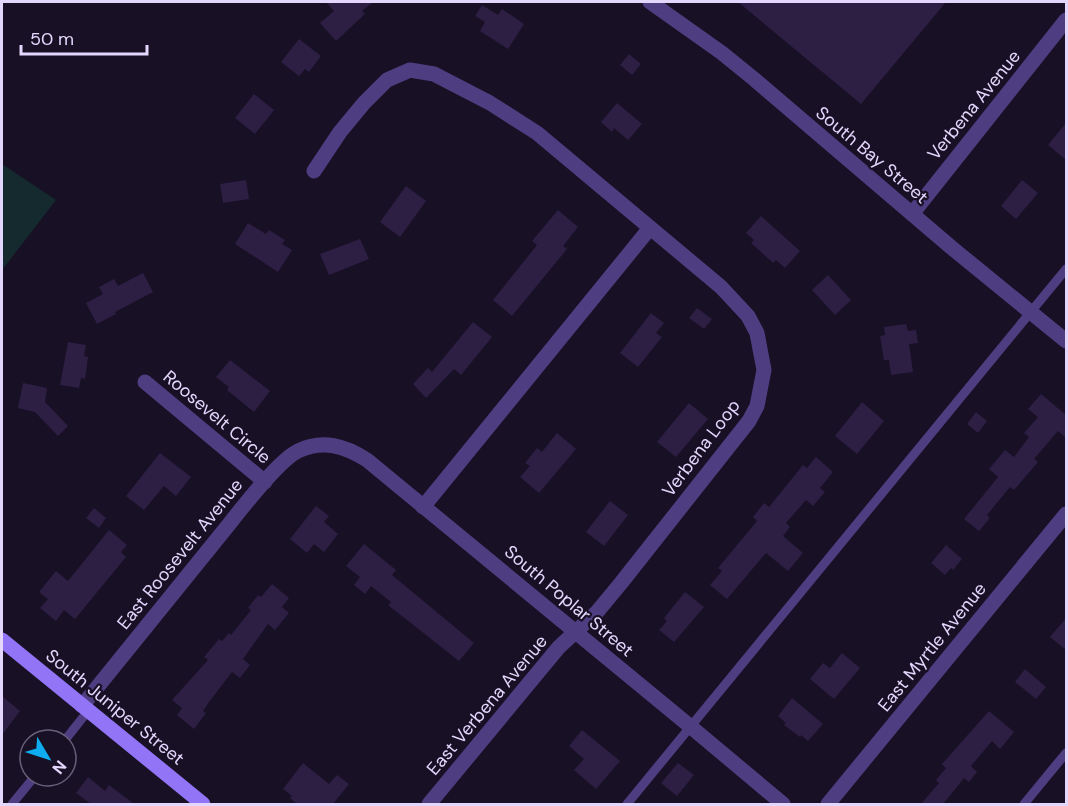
<svg xmlns="http://www.w3.org/2000/svg" width="1068" height="806" viewBox="0 0 1068 806" font-family="'DM Sans',sans-serif">
  <style>
    .green { fill: #142a2e }
    .building { fill: #2d1e44 }
    .lines { fill: none; stroke-linecap: round; stroke-linejoin: round }
    .lane { stroke: #4e3e81; stroke-width: 9 }
    .street { stroke: #4e3e81; stroke-width: 15 }
    .secondary { stroke: #9274f6; stroke-width: 15 }
    .labels { text-anchor: middle; stroke-width: 4.5; stroke-linejoin: round; paint-order: stroke }
    .street-label { font-size: 18px; fill: #e3d7fd; stroke: #181025 }
  </style>
  <rect width="100%" height="100%" fill="#181025"/>
  <polygon class="green" points="2,164 56,200 2,270"/>
  <g class="building">
    <polygon points="326,2 373,2 362,11 365,14 336,41 320,23 334,11"/>
    <polygon points="738,2 946,2 861,104"/>
    <polygon points="482,5 498,15 502,9 524,24 508,49 480,31 485,22 475,16"/>
    <polygon points="299,39 321,56 309,72 305,69 299,76 281,62"/>
    <polygon points="629,54 641,64 632,75 620,65"/>
    <polygon points="254,94 274,110 255,134 235,118"/>
    <polygon points="617,103 642,124 628,140 614,128 612,132 601,122"/>
    <polygon points="1066,123 1066,160 1048,145"/>
    <polygon points="246,180 249,199 223,203 220,184"/>
    <polygon points="1022,180 1038,193 1016,219 1001,206"/>
    <polygon points="406,186 426,201 400,237 380,222"/>
    <polygon points="558,210 578,227 563,246 567,249 512,316 493,300 537,245 532,241"/>
    <polygon points="761,216 800,251 785,268 776,260 773,263 751,243 754,240 746,233"/>
    <polygon points="248,223 266,234 269,230 285,240 282,244 292,250 278,272 235,244"/>
    <polygon points="360,239 369,259 329,275 320,254"/>
    <polygon points="143,273 153,292 115,312 116,314 97,324 86,303 103,294 99,287 114,279 118,286"/>
    <polygon points="828,275 851,300 835,315 812,290"/>
    <polygon points="697,308 712,319 704,329 689,318"/>
    <polygon points="651,313 664,323 656,333 662,337 638,367 620,353"/>
    <polygon points="473,322 492,337 461,375 454,369 426,398 413,384 428,368 432,372"/>
    <polygon points="906,324 908,331 916,330 918,343 909,344 913,372 891,375 889,360 884,360 880,336 885,335 884,327"/>
    <polygon points="68,342 86,345 84,356 88,357 85,379 81,378 79,388 60,385"/>
    <polygon points="230,360 270,391 254,412 227,390 229,387 216,377"/>
    <polygon points="23,383 47,388 45,402 68,426 58,436 35,412 18,408"/>
    <polygon points="1041,394 1066,415 1066,438 1058,431 1034,459 1038,462 1014,490 1010,487 987,515 990,518 979,531 964,519 998,477 989,469 1005,450 1014,457 1029,437 1024,433 1038,417 1028,409"/>
    <polygon points="862,402 884,421 857,454 835,436"/>
    <polygon points="689,403 708,419 676,457 657,442"/>
    <polygon points="976,412 987,421 978,433 967,424"/>
    <polygon points="557,433 576,449 539,493 520,477 530,466 525,463 537,448 542,452"/>
    <polygon points="160,453 191,477 176,496 164,486 144,510 126,496"/>
    <polygon points="816,457 833,472 820,488 825,492 813,506 806,500 786,523 790,527 783,536 803,553 788,571 766,553 727,599 710,585 722,571 718,568 757,521 753,517 764,503 769,507 803,465 807,468"/>
    <polygon points="610,501 628,515 604,546 586,532"/>
    <polygon points="316,506 329,516 324,522 338,534 324,552 314,544 307,553 290,539"/>
    <polygon points="94,508 106,518 99,528 86,518"/>
    <polygon points="109,530 127,545 121,552 126,557 75,619 64,610 56,621 40,608 48,599 39,592 56,571 68,581"/>
    <polygon points="364,544 396,570 392,575 474,643 459,661 388,605 391,602 371,586 365,594 354,585 360,577 346,566"/>
    <polygon points="946,545 962,559 953,570 951,568 945,575 931,563"/>
    <polygon points="272,584 289,598 282,607 289,613 275,630 268,624 243,659 250,665 240,678 232,672 209,702 203,711 206,713 194,729 177,715 182,708 172,700 208,660 204,657 219,639 222,641 229,633 231,635 251,610 248,608 258,595 261,597"/>
    <polygon points="685,592 704,607 674,642 659,630 667,621 664,618"/>
    <polygon points="1066,618 1066,650 1050,637"/>
    <polygon points="842,653 860,668 834,699 810,679 823,663 830,668"/>
    <polygon points="1025,669 1046,687 1036,699 1015,682"/>
    <polygon points="2,696 20,711 2,735"/>
    <polygon points="792,698 823,724 808,741 801,735 800,737 784,725 786,723 778,716"/>
    <polygon points="989,711 1014,732 1000,749 992,741 971,766 977,772 969,782 964,778 943,804 921,804 939,783 936,780 946,768 942,764"/>
    <polygon points="582,730 620,761 596,789 574,770 584,759 569,746"/>
    <polygon points="303,763 329,784 337,775 349,784 333,804 297,804 290,798 292,796 283,789"/>
    <polygon points="678,763 694,775 677,796 661,783"/>
    <polygon points="88,777 105,791 109,785 134,804 91,804 76,793"/>
  </g>
  <g class="lines">
    <g class="lane">
      <polyline points="65,740 88,711"/>
      <polyline points="12,804 35,776"/>
      <polyline points="627,804 1066,269"/>
      <polyline points="1024,804 1066,753"/>
    </g>
    <g class="street">
      <polyline points="650,2 722,53 754,79 952,248 1066,341"/>
      <polyline points="314,171 340,132 364,103 387,80 410,70 434,74 490,103 537,133 721,287 748,316 757,333 764,370 757,406 749,421 621,583 597,612 559,647 429,804"/>
      <polyline points="912,214 1066,20"/>
      <polyline points="145,382 265,482"/>
      <polyline points="423,507 650,228"/>
      <path d="M 82,706 C 130,646 178,587 226,528 C 241,509 279,460 298,451 C 323,439 345,446 367,460 L 691,727 L 783,804"/>
      <polyline points="828,804 1066,514"/>
    </g>
    <polyline class="secondary" points="2,640 203,804"/>
  </g>
  <g class="labels">
    <g class="street-label">
      <text transform="translate(974 105) rotate(-51)" y="6">Verbena Avenue</text>
      <text transform="translate(872 155) rotate(40)" y="6">South Bay Street</text>
      <text transform="translate(217 417) rotate(40)" y="6">Roosevelt Circle</text>
      <text transform="translate(701 448) rotate(-53)" y="6">Verbena Loop</text>
      <text transform="translate(180 554) rotate(-51)" y="6">East Roosevelt Avenue</text>
      <text transform="translate(569 601) rotate(40)" y="6">South Poplar Street</text>
      <text transform="translate(932 647) rotate(-51)" y="6">East Myrtle Avenue</text>
      <text transform="translate(487 705) rotate(-50)" y="6">East Verbena Avenue</text>
      <text transform="translate(115 707) rotate(39)" y="6">South Juniper Street</text>
    </g>
  </g>
  <rect width="1068" height="806" fill="none" stroke="#e3d7fd" stroke-width="6"/>
  <g transform="translate(48 758) rotate(129)"><circle r="28" fill="#181025" stroke="#69607b" stroke-width="1.5"/>
  <path d="M0-4.5L10 22L0 15L-10 22Z" fill="#0facf0"/>
  <text y="-9" font-size="16" font-weight="bold" text-anchor="middle" fill="#e3d7fd">N</text>
  </g>
  <path d="M21 45v9h126v-9" fill="none" stroke="#e3d7fd" stroke-width="3"/>
  <text x="30" y="45" font-size="18" fill="#e3d7fd" stroke="#181025" stroke-width="4.5" paint-order="stroke">50 m</text>
</svg>
